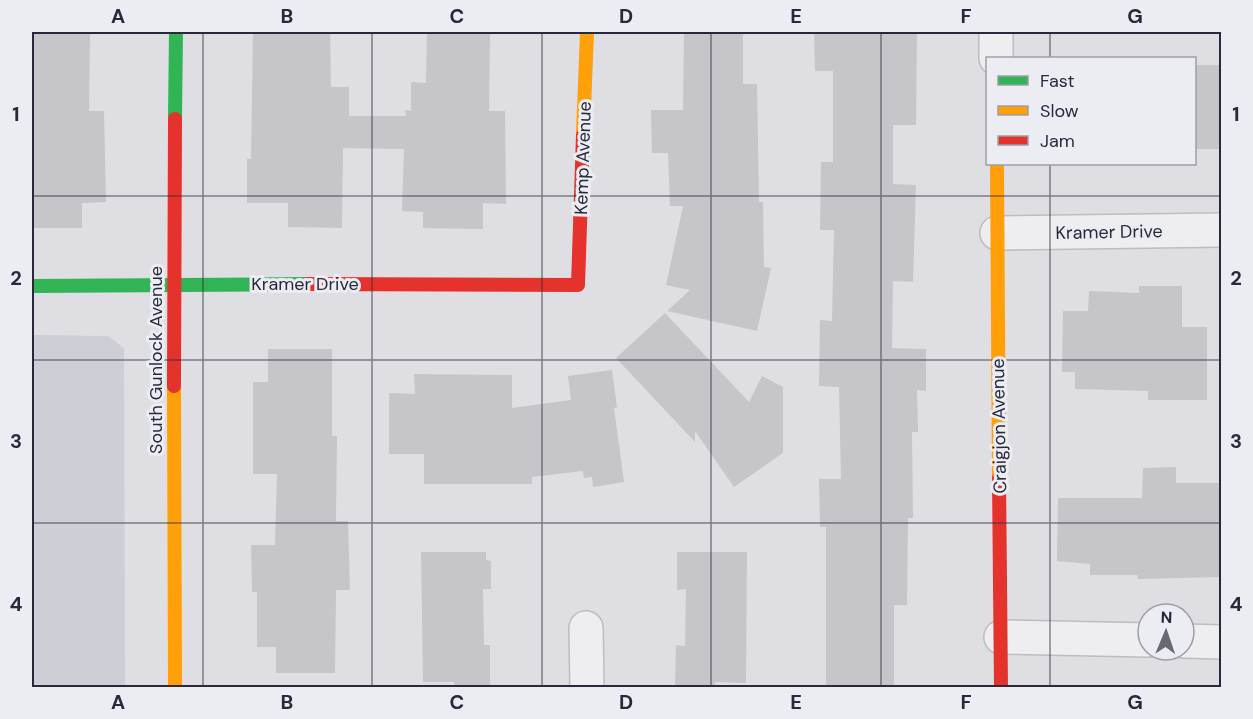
<svg xmlns="http://www.w3.org/2000/svg" width="1253" height="719" viewBox="0 0 1253 719" font-family="'DM Sans',sans-serif">
  <style>
    .built { fill: #cdced6 }
    .building { fill: #c5c5ca }
    .lines { fill: none; stroke-linecap: round; stroke-linejoin: round }
    .street-casing { stroke: #bdbdc1; stroke-width: 36 }
    .street { stroke: #eeeef0; stroke-width: 33 }
    .fast { stroke: #30b455; stroke-width: 14 }
    .slow { stroke: #ff9f0a; stroke-width: 14 }
    .jam { stroke: #e5322d; stroke-width: 14 }
    .grid { fill: none; stroke: #28293a; stroke-width: 1.5; stroke-opacity: 0.55 }
    .labels { text-anchor: middle; stroke-width: 6; stroke-linejoin: round; paint-order: stroke }
    .street-label { font-size: 18px; fill: #28293a; stroke: #ececf3 }
    .neatline { fill: none; stroke: #28293a; stroke-width: 2 }
    .grid-label { font-size: 20px; text-anchor: middle; font-weight: bold; fill: #28293a }
  </style>
  <rect width="100%" height="100%" fill="#dfdfe3"/>
  <polygon class="built" points="32,335 108,336 124,348 125,687 32,687"/>
  <g class="building">
    <polygon points="32,32 90,32 89,111 104,111 106,202 82,203 82,228 32,228"/>
    <polygon points="253,32 330,32 331,87 349,87 349,116 406,116 405,110 411,111 411,82 426,83 427,32 490,32 489,111 505,111 506,204 483,203 483,229 423,228 423,212 402,211 404,149 343,148 342,228 288,227 288,203 247,203 247,159 251,159"/>
    <polygon points="684,32 743,32 743,84 757,84 759,202 763,202 764,267 771,268 757,331 667,311 690,290 666,285 683,206 670,206 668,153 652,153 651,110 683,110"/>
    <polygon points="814,32 917,32 916,125 893,125 893,184 916,185 913,282 893,281 892,348 926,349 926,391 917,390 918,432 912,432 913,518 908,518 907,605 894,605 894,687 826,687 826,527 820,527 819,479 841,479 839,387 819,386 820,320 832,321 834,230 820,230 821,162 833,162 833,71 815,71"/>
    <rect x="1194" y="65" width="27" height="84"/>
    <polygon points="1139,286 1182,286 1182,327 1207,327 1207,400 1148,400 1148,391 1075,389 1075,372 1062,372 1063,311 1088,311 1089,291 1139,293"/>
    <polygon points="665,313 749,402 762,376 783,387 783,453 734,487 695,431 695,442 616,358"/>
    <polygon points="268,349 332,349 332,436 337,436 336,521 348,521 350,590 336,590 335,673 276,673 276,647 257,647 257,592 252,592 251,545 275,545 277,474 253,474 253,382 268,382"/>
    <polygon points="612,370 617,407 614,408 624,482 593,487 592,477 584,478 583,471 532,477 532,484 424,484 424,454 389,454 389,393 415,394 414,374 512,375 512,408 571,400 568,376"/>
    <polygon points="1176,467 1176,483 1221,483 1221,577 1138,579 1137,575 1090,575 1090,564 1057,561 1058,498 1142,498 1143,468"/>
    <polygon points="421,552 486,552 486,560 491,561 491,589 483,589 484,645 490,645 490,687 455,687 454,682 423,682"/>
    <polygon points="677,552 747,552 746,683 715,682 715,687 675,687 676,645 685,646 686,589 677,590"/>
  </g>
  <g class="lines">
    <defs>
      <g id="street">
        <polyline points="996,32 996,58"/>
        <polyline points="997,233 1222,230"/>
        <polyline points="586,628 587,688"/>
        <polyline points="1001,637 1148,640"/>
        <polyline points="1184,641 1222,642"/>
      </g>
    </defs>
    <use href="#street" class="street-casing"/>
    <use href="#street" class="street"/>
    <g class="fast">
      <polyline points="175,119 176,32"/>
      <polyline points="32,286 308,284"/>
    </g>
    <g class="slow">
      <polyline points="583,135 587,32"/>
      <polyline points="997,164 999,478"/>
      <polyline points="174,386 175,688"/>
    </g>
    <g class="jam">
      <polyline points="308,284 578,285 583,135"/>
      <polyline points="174,386 175,119"/>
      <polyline points="999,478 1001,688"/>
    </g>
  </g>
  <path class="grid" d="M 203,32 L 203,688M 372,32 L 372,688M 542,32 L 542,688M 711,32 L 711,688M 881,32 L 881,688M 1050,32 L 1050,58M 1050,164 L 1050,688M 32,196 L 1222,196M 32,360 L 1222,360M 32,523 L 1222,523"/>
  <g class="labels">
    <g class="street-label">
      <text transform="translate(583 158) rotate(-88)" y="6">Kemp Avenue</text>
      <text transform="translate(1109 232) rotate(-1)" y="6">Kramer Drive</text>
      <text x="305" y="290">Kramer Drive</text>
      <text transform="translate(156 360) rotate(-90)" y="6">South Gunlock Avenue</text>
      <text transform="translate(999 426) rotate(-91)" y="6">Craigjon Avenue</text>
    </g>
  </g>
  <rect width="1253" height="719" fill="none" stroke="#ececf3" stroke-width="66"/>
  <rect x="986" y="57" width="210" height="108" fill="#ececf3" stroke="#9e9ea9" stroke-width="1.5"/>
  <rect x="998" y="76" width="30" height="9" fill="#30b455" stroke="#9e9ea9" stroke-width="1.5"/>
  <text x="1040" y="87" font-size="18" fill="#28293a">Fast</text>
  <rect x="998" y="106" width="30" height="9" fill="#ff9f0a" stroke="#9e9ea9" stroke-width="1.5"/>
  <text x="1040" y="117" font-size="18" fill="#28293a">Slow</text>
  <rect x="998" y="136" width="30" height="9" fill="#e5322d" stroke="#9e9ea9" stroke-width="1.5"/>
  <text x="1040" y="147" font-size="18" fill="#28293a">Jam</text>
  <g transform="translate(1166 632) rotate(2)"><circle r="28" fill="#ececf3" stroke="#9e9ea9" stroke-width="1.5"/>
  <path d="M0-4.5L10 22L0 15L-10 22Z" fill="#686975"/>
  <text y="-9" font-size="16" font-weight="bold" text-anchor="middle" fill="#28293a">N</text>
  </g>
  <rect x="33" y="33" width="1187" height="653" class="neatline"/>
  <g class="grid-label">
    <text x="118" y="23">A</text>
    <text x="287" y="23">B</text>
    <text x="457" y="23">C</text>
    <text x="626" y="23">D</text>
    <text x="796" y="23">E</text>
    <text x="966" y="23">F</text>
    <text x="1135" y="23">G</text>
    <text x="16" y="121">1</text>
    <text x="1236" y="121">1</text>
    <text x="16" y="285">2</text>
    <text x="1236" y="285">2</text>
    <text x="16" y="448">3</text>
    <text x="1236" y="448">3</text>
    <text x="16" y="611">4</text>
    <text x="1236" y="611">4</text>
    <text x="118" y="709">A</text>
    <text x="287" y="709">B</text>
    <text x="457" y="709">C</text>
    <text x="626" y="709">D</text>
    <text x="796" y="709">E</text>
    <text x="966" y="709">F</text>
    <text x="1135" y="709">G</text>
  </g>
</svg>
